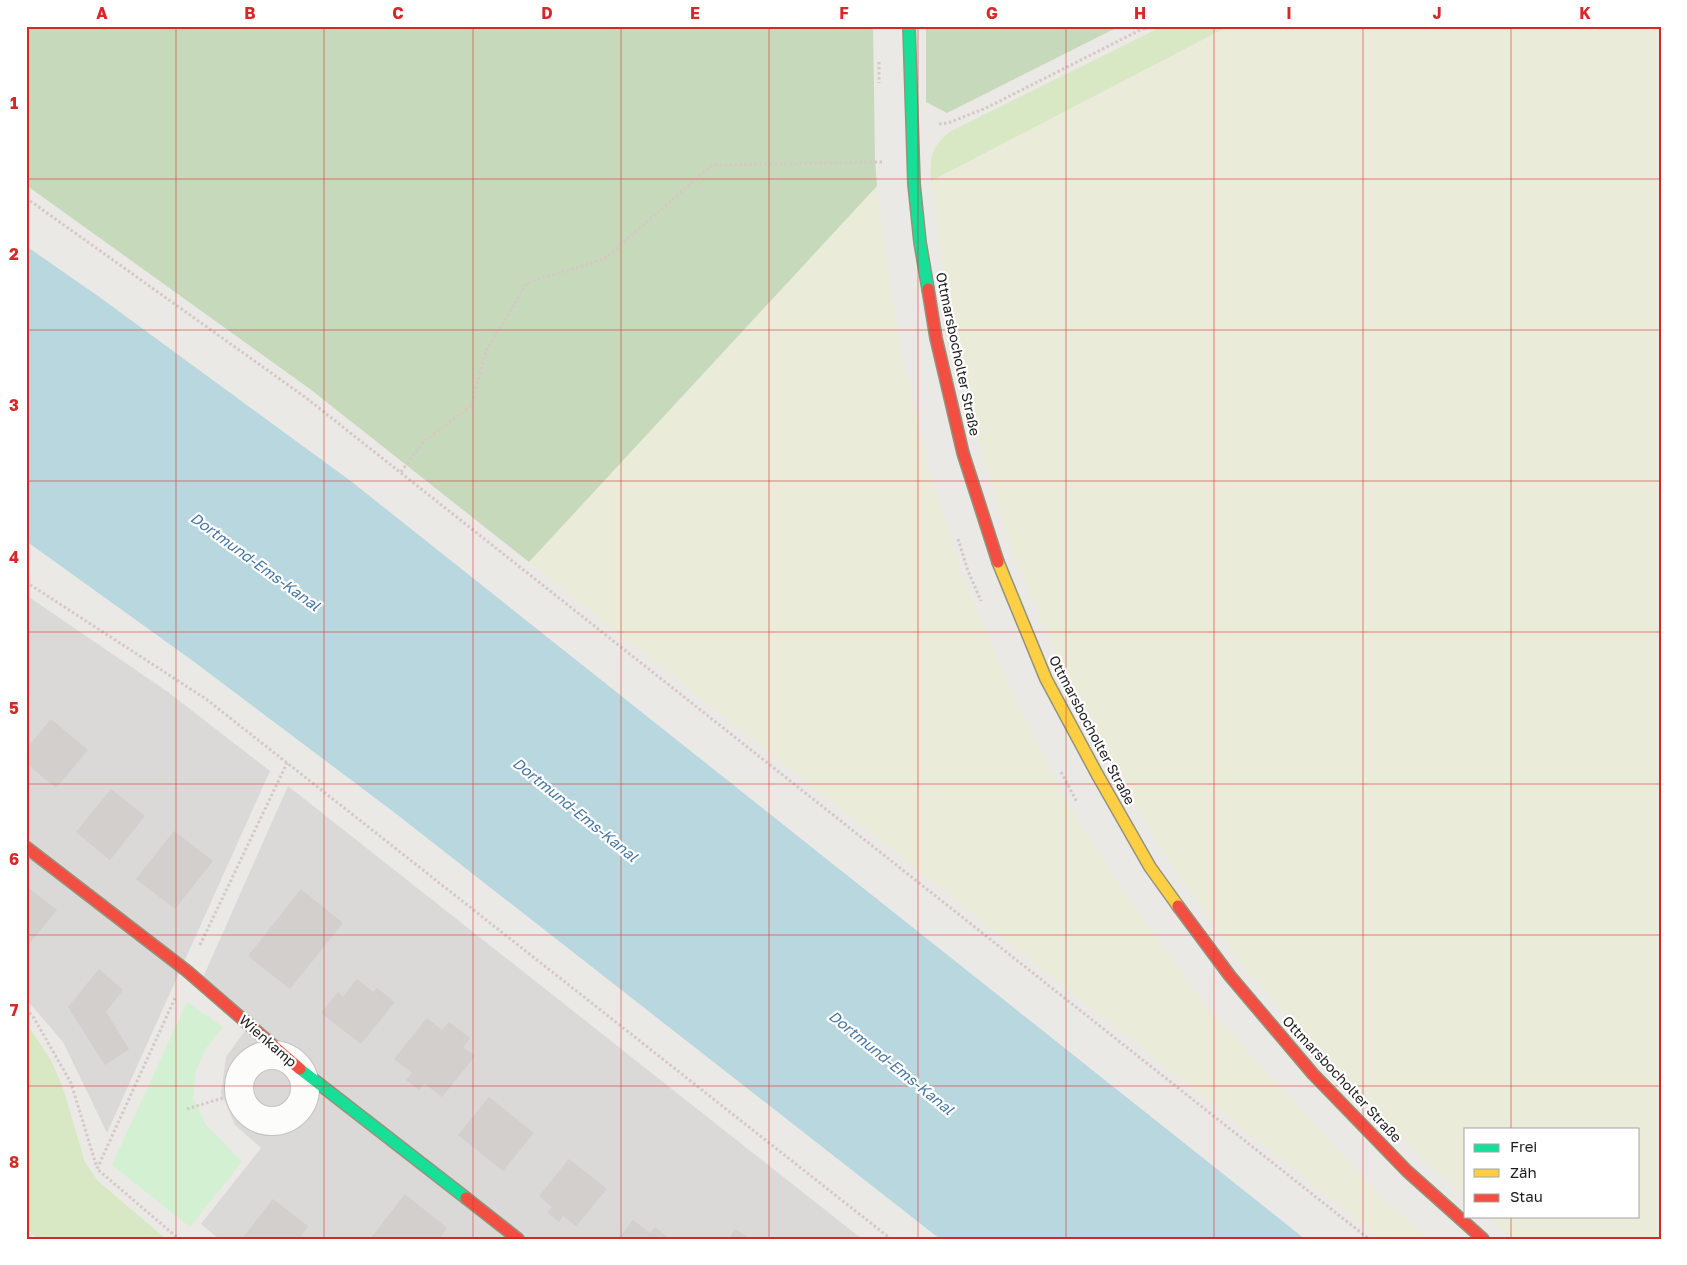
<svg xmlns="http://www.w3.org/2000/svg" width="1687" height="1265" viewBox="0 0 1687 1265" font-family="'Golos Text',sans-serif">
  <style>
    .residential { fill: #dad9d7 }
    .farmland { fill: #eaebd8 }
    .grass { fill: #d8e8c4 }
    .forest { fill: #c6d9bb }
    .park { fill: #d3f1d2 }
    .water { fill: #b9d7de }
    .building { fill: #d2cfcc }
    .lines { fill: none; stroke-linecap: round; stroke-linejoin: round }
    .street-casing { stroke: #c4c3c1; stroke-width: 30 }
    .fast-casing { stroke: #93947e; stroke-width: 14 }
    .slow-casing { stroke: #93947e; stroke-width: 14 }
    .jam-casing { stroke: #93947e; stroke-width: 14 }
    .path { stroke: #d6c8c5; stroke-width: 3; stroke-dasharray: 2.5 2.5; stroke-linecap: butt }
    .street { stroke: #fcfcfb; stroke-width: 28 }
    .fast { stroke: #16e098; stroke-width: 11 }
    .slow { stroke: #ffcf43; stroke-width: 11 }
    .jam { stroke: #f24e42; stroke-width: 11 }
    .grid { fill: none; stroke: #d62828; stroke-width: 1; stroke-opacity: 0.55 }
    .labels { text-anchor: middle; stroke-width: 4.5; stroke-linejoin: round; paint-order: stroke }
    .street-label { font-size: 14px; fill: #1d1d1d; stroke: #fff }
    .water-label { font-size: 15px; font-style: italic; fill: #4876a2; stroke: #fff }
    .neatline { fill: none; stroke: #d62828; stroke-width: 2 }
    .grid-label { font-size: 16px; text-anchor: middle; font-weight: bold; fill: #d62828 }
  </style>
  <rect width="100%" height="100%" fill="#ebe9e5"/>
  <g class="residential">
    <polygon points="26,595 168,692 270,771 107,1133 63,1042 26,999"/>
    <polygon points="288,786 862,1239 219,1239 201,1224 261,1148 235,1125 221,1093 226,1057 249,1025 201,982"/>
  </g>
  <g class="farmland">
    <polygon points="1229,26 1661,26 1661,1239 1512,1239 1487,1216 1638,1216 1638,1129 1466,1129 1466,1197 1420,1156 1328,1064 1242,965 1164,854 1111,764 1063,671 1012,551 980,446 953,336 938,239 931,181"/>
    <polygon points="877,186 900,345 927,461 961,572 1014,696 1063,795 1121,887 1200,999 1380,1195 1429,1239 1382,1239 529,562"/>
  </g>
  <g class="grass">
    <path d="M 1163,26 L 1229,26 L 931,181 C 930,157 930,147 951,131 Z"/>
    <polygon points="26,1023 51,1060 63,1088 85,1162 98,1181 166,1239 38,1239 26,1228"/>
  </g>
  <g class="forest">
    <polygon points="26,26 873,26 875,160 877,186 529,562 310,389 26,185"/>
    <polygon points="926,26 1120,26 947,113 926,102"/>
  </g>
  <polygon class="park" points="187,1002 223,1027 206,1048 196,1070 193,1097 206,1125 242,1162 190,1227 112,1165"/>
  <polygon class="water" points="26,246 98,296 352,482 1305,1239 940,1239 395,813 193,661 26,541"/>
  <g class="building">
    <polygon points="51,719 88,750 56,788 26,763 26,749"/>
    <polygon points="111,789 145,816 110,860 76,832"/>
    <polygon points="174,831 213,861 175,909 136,879"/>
    <polygon points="26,886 57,910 26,948"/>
    <polygon points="301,889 343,923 290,989 248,956"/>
    <polygon points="99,969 123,990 106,1012 129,1049 105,1065 68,1007"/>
    <polygon points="357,979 373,992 377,988 395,1002 361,1044 321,1013 338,992 343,997"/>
    <polygon points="427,1018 442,1030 449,1022 470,1038 463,1047 475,1056 442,1097 424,1083 419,1090 406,1080 412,1073 394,1059"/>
    <polygon points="489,1097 534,1133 503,1171 458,1135"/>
    <polygon points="569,1159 607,1189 576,1226 563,1216 559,1222 547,1212 552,1207 539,1196"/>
    <polygon points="405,1194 447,1228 439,1239 371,1238"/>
    <polygon points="273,1199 308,1226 299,1239 248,1239 244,1236"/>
    <polygon points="633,1220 650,1233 655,1227 670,1239 618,1239"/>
    <polygon points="735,1229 751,1239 729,1239"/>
  </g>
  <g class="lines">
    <defs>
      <circle id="street" cx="272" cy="1088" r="33"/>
      <g id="fast">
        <polyline points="909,26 914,184 920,242 928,289"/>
        <polyline points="300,1069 466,1198"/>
      </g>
      <polyline id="slow" points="998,562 1046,679 1097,774 1150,867 1178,906"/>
      <g id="jam">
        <polyline points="928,289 936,338 963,453 998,562"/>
        <polyline points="26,847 187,971 300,1069"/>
        <polyline points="1178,906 1230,976 1313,1074 1407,1171 1483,1239"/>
        <polyline points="466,1198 518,1239"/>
      </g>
    </defs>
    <use href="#street" class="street-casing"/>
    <use href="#fast" class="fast-casing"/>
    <use href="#slow" class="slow-casing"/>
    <use href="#jam" class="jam-casing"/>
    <g class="path">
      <polyline points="879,62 879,83"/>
      <polyline points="939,124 948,123 986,108 1148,26"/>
      <polyline points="26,198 305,397 1369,1239"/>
      <polyline points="401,472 423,442 471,406 486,351 527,283 604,259 712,165 883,162"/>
      <polyline points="958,539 968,571 981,601"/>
      <polyline points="26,582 206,699 891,1239"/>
      <polyline points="1061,772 1077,802"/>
      <polyline points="200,945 287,763"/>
      <polyline points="175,998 97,1169 179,1239"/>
      <polyline points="26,1009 34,1018 71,1083 97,1168"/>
      <polyline points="187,1109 239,1093"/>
    </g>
    <use href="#street" class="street"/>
    <use href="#fast" class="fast"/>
    <use href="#slow" class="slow"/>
    <use href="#jam" class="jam"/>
  </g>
  <path class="grid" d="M 176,26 L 176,1239M 324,26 L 324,1239M 473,26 L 473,1239M 621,26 L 621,1239M 769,26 L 769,1239M 918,26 L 918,1239M 1066,26 L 1066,1239M 1214,26 L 1214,1239M 1363,26 L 1363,1239M 1511,26 L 1511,1129M 26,179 L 1661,179M 26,330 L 1661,330M 26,481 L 1661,481M 26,632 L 1661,632M 26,784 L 1661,784M 26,935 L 1661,935M 26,1086 L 1661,1086M 1511,1216 L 1511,1239"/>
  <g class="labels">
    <g class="street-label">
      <text transform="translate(958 354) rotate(78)" y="5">Ottmarsbocholter Straße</text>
      <text transform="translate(1092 730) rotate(62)" y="5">Ottmarsbocholter Straße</text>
      <text transform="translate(268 1041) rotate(41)" y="5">Wienkamp</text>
      <text transform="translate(1342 1079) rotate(47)" y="5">Ottmarsbocholter Straße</text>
    </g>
    <g class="water-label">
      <text transform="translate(255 562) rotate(36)" y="5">Dortmund-Ems-Kanal</text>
      <text transform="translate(575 810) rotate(39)" y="5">Dortmund-Ems-Kanal</text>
      <text transform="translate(891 1063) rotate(39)" y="5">Dortmund-Ems-Kanal</text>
    </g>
  </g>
  <rect width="1687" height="1265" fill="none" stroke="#ffffff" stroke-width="55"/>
  <rect x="1464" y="1128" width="175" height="90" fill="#ffffff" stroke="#a5a5a5"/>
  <rect x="1474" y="1144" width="25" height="8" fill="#16e098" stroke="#a5a5a5"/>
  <text x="1510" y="1152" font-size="15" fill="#1d1d1d">Frei</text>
  <rect x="1474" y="1169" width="25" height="8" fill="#ffcf43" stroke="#a5a5a5"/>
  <text x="1510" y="1178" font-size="15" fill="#1d1d1d">Zäh</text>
  <rect x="1474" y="1194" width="25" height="8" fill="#f24e42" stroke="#a5a5a5"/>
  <text x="1510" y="1202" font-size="15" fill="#1d1d1d">Stau</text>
  <rect x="28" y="28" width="1632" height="1210" class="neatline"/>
  <g class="grid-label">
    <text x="102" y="19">A</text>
    <text x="250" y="19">B</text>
    <text x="398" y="19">C</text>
    <text x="547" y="19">D</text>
    <text x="695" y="19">E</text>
    <text x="844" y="19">F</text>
    <text x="992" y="19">G</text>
    <text x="1140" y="19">H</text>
    <text x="1289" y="19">I</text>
    <text x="1437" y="19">J</text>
    <text x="1585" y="19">K</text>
    <text x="14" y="109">1</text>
    <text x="14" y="260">2</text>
    <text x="14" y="411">3</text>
    <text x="14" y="563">4</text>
    <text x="14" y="714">5</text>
    <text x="14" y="865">6</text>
    <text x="14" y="1016">7</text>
    <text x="14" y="1168">8</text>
  </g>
</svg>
